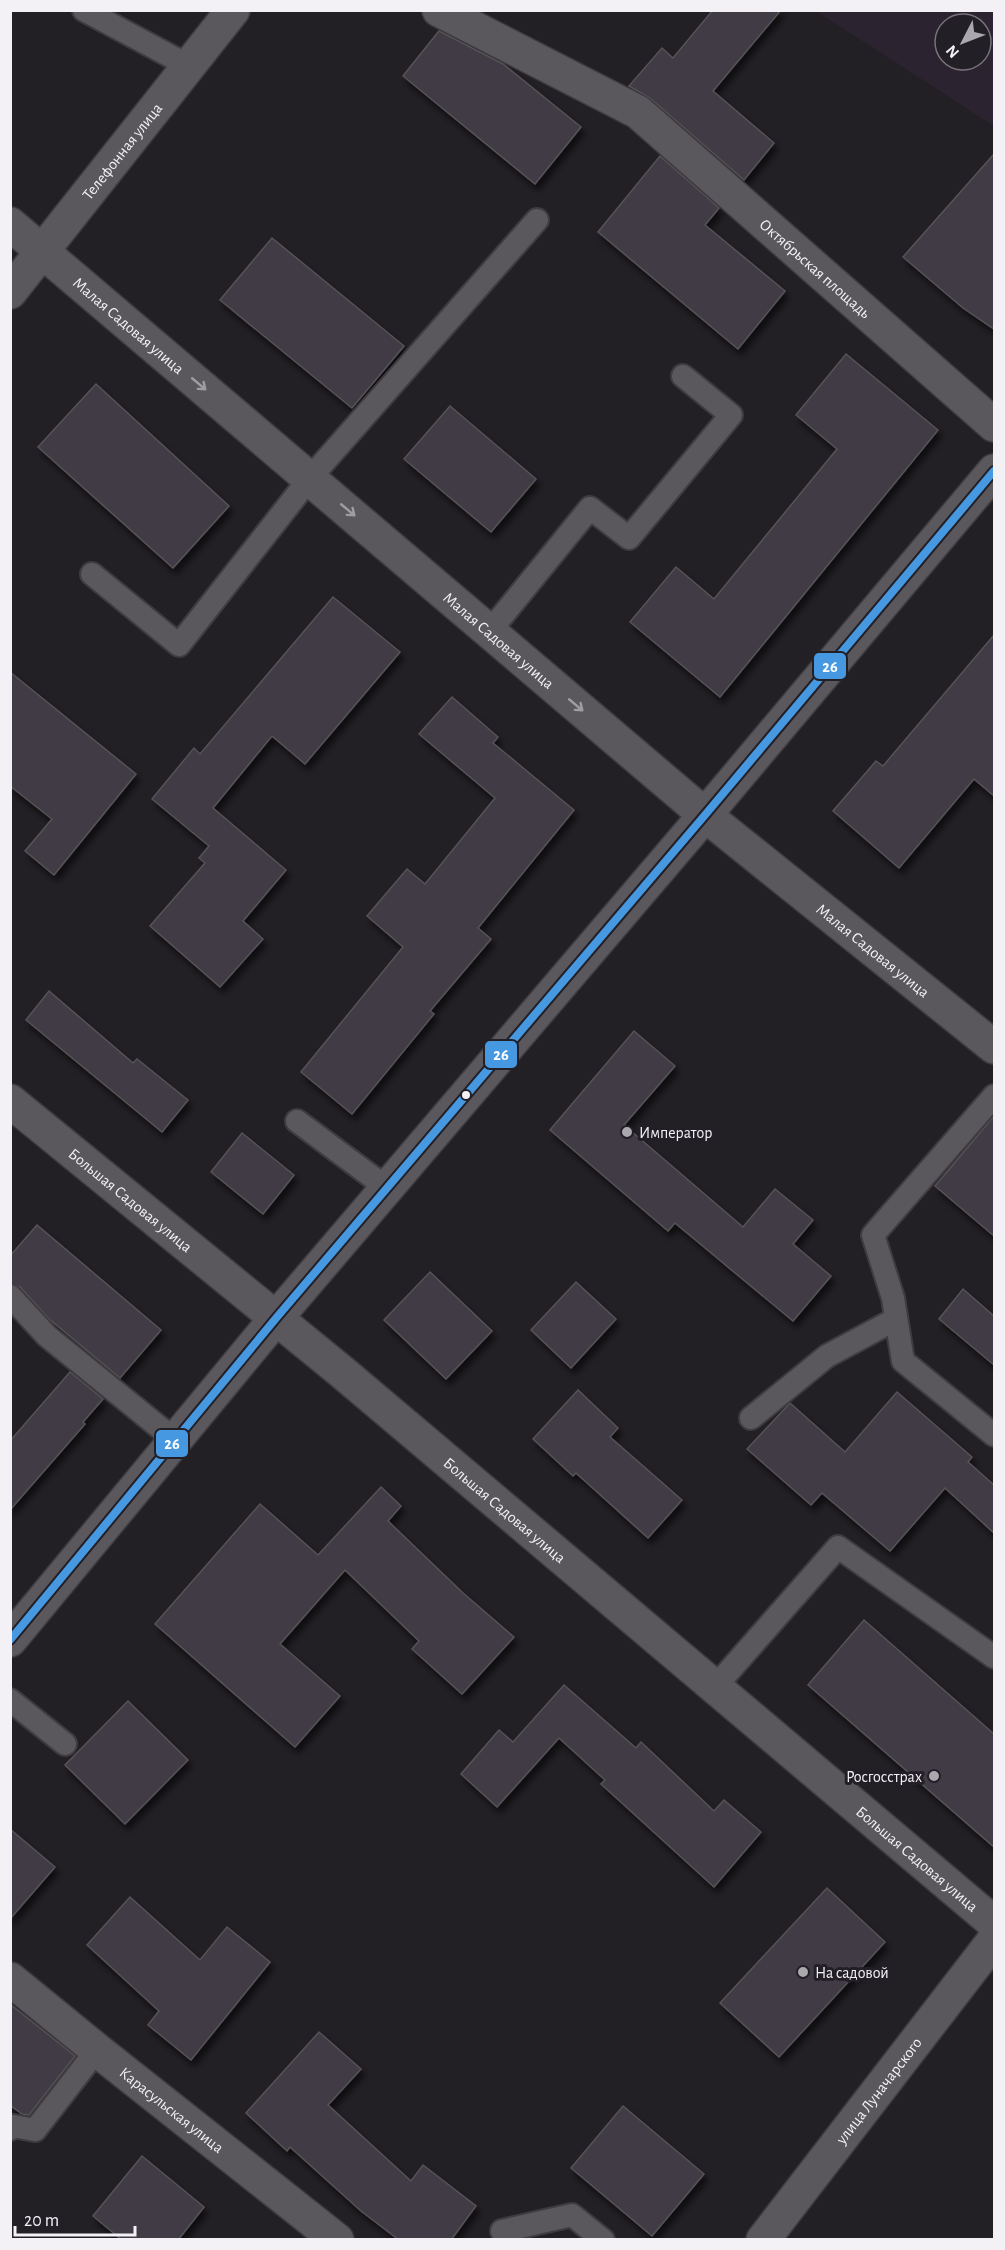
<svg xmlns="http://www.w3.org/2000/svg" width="1005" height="2250" viewBox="0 0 1005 2250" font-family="'Alegreya Sans',sans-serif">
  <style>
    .built { fill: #2b232f; fill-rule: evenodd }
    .building { fill: #403a44; stroke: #555356; stroke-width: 1.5; filter: url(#shadow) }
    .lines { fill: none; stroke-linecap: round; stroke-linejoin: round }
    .lane-casing { stroke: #3e3c40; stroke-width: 26 }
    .street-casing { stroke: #3e3c40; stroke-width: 36 }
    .secondary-casing { stroke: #3e3c40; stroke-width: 36 }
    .lane { stroke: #5a585c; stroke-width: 22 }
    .street { stroke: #5a585c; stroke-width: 33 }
    .secondary { stroke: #5a585c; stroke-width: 33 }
    .bus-1-casing { stroke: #231f26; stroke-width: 12 }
    .bus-1 { stroke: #4699e1; stroke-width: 8 }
    .oneway { stroke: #9f9da1 }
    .bus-dot { fill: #f4f1f6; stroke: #231f26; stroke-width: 2 }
    .poi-dot { fill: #aba8ad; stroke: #231f26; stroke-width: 2 }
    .labels { text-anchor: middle; stroke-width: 6; stroke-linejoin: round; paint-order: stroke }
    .street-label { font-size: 16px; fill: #f4f1f6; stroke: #231f26 }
    .poi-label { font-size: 16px; fill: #f4f1f6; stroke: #231f26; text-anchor: start }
    .line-badge { stroke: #231f26; stroke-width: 2 }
    .badge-label { font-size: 16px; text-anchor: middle; font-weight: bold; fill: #fff }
  </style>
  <defs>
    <filter id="shadow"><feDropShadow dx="3.5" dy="6" stdDeviation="3" flood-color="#0009"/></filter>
  </defs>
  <rect width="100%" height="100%" fill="#232025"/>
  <path class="built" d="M 816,11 L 994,11 L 994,126 ZM 945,24 L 981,24 L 981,60 L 945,60 Z"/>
  <g class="building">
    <polygon points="713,10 781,10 713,91 774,143 744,180 650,98 629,86 662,48 673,58"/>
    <polygon points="439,31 503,64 581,127 535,184 403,76"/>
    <polygon points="994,154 994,329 963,308 903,257"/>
    <polygon points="660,156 719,208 705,225 785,291 738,349 598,232"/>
    <polygon points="272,238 404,346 352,408 220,300"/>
    <polygon points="846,354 938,430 720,697 630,622 676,567 714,599 837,449 796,415"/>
    <polygon points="96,384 229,506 173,568 38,447"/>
    <polygon points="450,406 536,479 491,532 404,459"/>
    <polygon points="333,597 400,652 305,764 272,736 213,808 286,870 243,921 263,939 220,987 150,926 205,863 199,858 209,846 152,799 194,748 200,754"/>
    <polygon points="994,635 994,796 974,779 899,868 833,811 876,761 883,766"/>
    <polygon points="10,672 136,774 54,875 25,851 52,819 10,786"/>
    <polygon points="452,697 498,737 493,743 574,810 478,928 491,939 430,1011 434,1014 352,1114 301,1072 403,947 367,916 407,869 425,884 495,798 419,734"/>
    <polygon points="49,991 133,1063 137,1059 188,1100 162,1132 26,1020"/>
    <polygon points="634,1031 675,1066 624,1125 743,1227 775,1189 813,1220 793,1244 831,1276 793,1321 675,1223 668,1231 550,1130"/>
    <polygon points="994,1116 994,1236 935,1186"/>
    <polygon points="242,1133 294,1175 263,1214 211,1172"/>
    <polygon points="37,1225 161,1330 120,1378 48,1318 20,1287 10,1283 10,1256"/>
    <polygon points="430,1272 492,1331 446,1379 384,1320"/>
    <polygon points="576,1282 616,1319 571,1368 531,1330"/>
    <polygon points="963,1289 994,1316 994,1365 939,1319"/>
    <polygon points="70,1372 103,1399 83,1422 85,1424 10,1510 10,1441"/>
    <polygon points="578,1390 618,1428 610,1437 682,1500 648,1538 576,1473 573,1476 533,1439"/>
    <polygon points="897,1392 972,1457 968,1462 994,1485 994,1533 945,1488 890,1551 822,1493 811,1505 747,1449 790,1403 845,1452"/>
    <polygon points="381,1487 401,1506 388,1521 463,1593 514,1637 462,1694 412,1649 419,1641 345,1570 280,1644 340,1696 295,1747 155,1624 260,1504 318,1555"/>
    <polygon points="864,1620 994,1734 994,1847 808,1685"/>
    <polygon points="564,1685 636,1748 641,1742 714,1811 724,1800 761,1832 714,1887 601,1784 605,1780 559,1738 497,1807 461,1774 499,1730 513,1742"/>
    <polygon points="128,1701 188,1760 125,1824 65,1765"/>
    <polygon points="10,1829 55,1867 10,1919"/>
    <polygon points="827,1888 885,1942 779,2057 720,2003"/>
    <polygon points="130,1897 200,1960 227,1927 270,1962 191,2060 148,2025 159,2011 87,1945"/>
    <polygon points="10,2004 75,2056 29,2115 22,2114 10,2105"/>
    <polygon points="319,2032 361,2069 328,2105 411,2181 423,2165 476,2206 451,2240 399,2240 361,2211 290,2147 287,2151 246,2113"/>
    <polygon points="623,2106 704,2174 652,2236 571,2168"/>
    <polygon points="142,2156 204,2207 178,2240 122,2240 93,2216"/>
  </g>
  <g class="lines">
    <defs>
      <g id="lane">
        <polyline points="84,10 189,66"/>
        <polyline points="92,574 179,645 310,478 537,220"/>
        <polyline points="490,631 590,508 629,538 731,415 683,376"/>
        <polyline points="994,1096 873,1235 893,1298 903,1361 994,1435"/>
        <polyline points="297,1121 387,1188"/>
        <polyline points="10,1296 47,1336 175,1440"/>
        <polyline points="751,1418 827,1356 896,1319"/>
        <polyline points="715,1687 838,1547 994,1657"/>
        <polyline points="10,1700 65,1744"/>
        <polyline points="10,2129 13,2126 35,2130 97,2050"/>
        <polyline points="502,2231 572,2215 603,2240"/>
      </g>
      <g id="street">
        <path id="s1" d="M 439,10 L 638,112 L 994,425"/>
        <path id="s2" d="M 10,292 L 233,10"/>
        <polyline points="10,1640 277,1317"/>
        <path id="s3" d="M 10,1979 L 97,2050 L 337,2240"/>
        <path id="s4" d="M 763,2240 L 994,1940"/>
      </g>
      <g id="secondary">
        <path id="s5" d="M 10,224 L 705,815 L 994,1047"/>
        <path id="s6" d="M 10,1101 L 342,1372 L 994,1923"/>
        <polyline points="277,1317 705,815 994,471"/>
      </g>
    </defs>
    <use href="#lane" class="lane-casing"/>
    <use href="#street" class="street-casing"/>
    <use href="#secondary" class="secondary-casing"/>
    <use href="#lane" class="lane"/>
    <use href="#street" class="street"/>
    <use href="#secondary" class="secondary"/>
    <defs>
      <polyline id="bus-1" points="10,1640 277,1317 705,815 994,471"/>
    </defs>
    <use href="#bus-1" class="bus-1-casing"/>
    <use href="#bus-1" class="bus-1"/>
  </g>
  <defs><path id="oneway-shaft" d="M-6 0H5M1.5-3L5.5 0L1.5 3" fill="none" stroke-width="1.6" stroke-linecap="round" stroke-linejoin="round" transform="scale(1.5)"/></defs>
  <g class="oneway">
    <use href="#oneway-shaft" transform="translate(199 384) rotate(40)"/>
    <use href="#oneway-shaft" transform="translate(348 510) rotate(40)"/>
    <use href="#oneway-shaft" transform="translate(576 705) rotate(40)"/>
  </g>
  <circle class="bus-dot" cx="466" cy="1095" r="5"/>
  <g class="poi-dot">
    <circle cx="627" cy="1132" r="6"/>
    <circle cx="934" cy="1776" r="6"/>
    <circle cx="803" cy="1972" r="6"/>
  </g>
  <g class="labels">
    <g class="street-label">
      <text dy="6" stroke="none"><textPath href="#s2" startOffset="180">Телефонная улица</textPath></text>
      <text dy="6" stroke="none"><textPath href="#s1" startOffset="460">Октябрьская площадь</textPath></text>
      <text dy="6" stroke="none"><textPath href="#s5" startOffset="156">Малая Садовая улица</textPath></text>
      <text dy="6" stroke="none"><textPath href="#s5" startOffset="642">Малая Садовая улица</textPath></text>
      <text dy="6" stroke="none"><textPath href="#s5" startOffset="1128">Малая Садовая улица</textPath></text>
      <text dy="6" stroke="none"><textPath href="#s6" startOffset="156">Большая Садовая улица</textPath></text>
      <text dy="6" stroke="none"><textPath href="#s6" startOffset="642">Большая Садовая улица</textPath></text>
      <text dy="6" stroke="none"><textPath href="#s6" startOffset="1182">Большая Садовая улица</textPath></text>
      <text dy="6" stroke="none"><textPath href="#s4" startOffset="189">улица Луначарского</textPath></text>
      <text dy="6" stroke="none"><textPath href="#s3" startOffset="208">Карасульская улица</textPath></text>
    </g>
    <g class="poi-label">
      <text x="639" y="1138">Император</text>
      <text x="922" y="1782" text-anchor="end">Росгосстрах</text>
      <text x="815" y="1978">На садовой</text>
    </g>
  </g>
  <g class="line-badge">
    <rect x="813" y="652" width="34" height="28" rx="6" fill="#4699e1"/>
    <rect x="484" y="1040" width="34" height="29" rx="6" fill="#4699e1"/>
    <rect x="155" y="1429" width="34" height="29" rx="6" fill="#4699e1"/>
  </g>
  <g class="badge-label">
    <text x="830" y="672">26</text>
    <text x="501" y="1060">26</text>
    <text x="172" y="1449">26</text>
  </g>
  <rect width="1005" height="2250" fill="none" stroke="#f4f1f6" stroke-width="24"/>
  <g transform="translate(963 42) rotate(228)"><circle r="28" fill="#231f26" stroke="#777379" stroke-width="1.5"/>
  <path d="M0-4.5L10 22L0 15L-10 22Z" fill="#aba8ad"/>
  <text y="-9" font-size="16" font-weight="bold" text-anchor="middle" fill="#f4f1f6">N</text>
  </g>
  <path d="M15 2226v9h120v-9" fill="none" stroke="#f4f1f6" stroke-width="3"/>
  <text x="24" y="2226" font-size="18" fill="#f4f1f6" stroke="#231f26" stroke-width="4.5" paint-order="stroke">20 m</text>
</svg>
